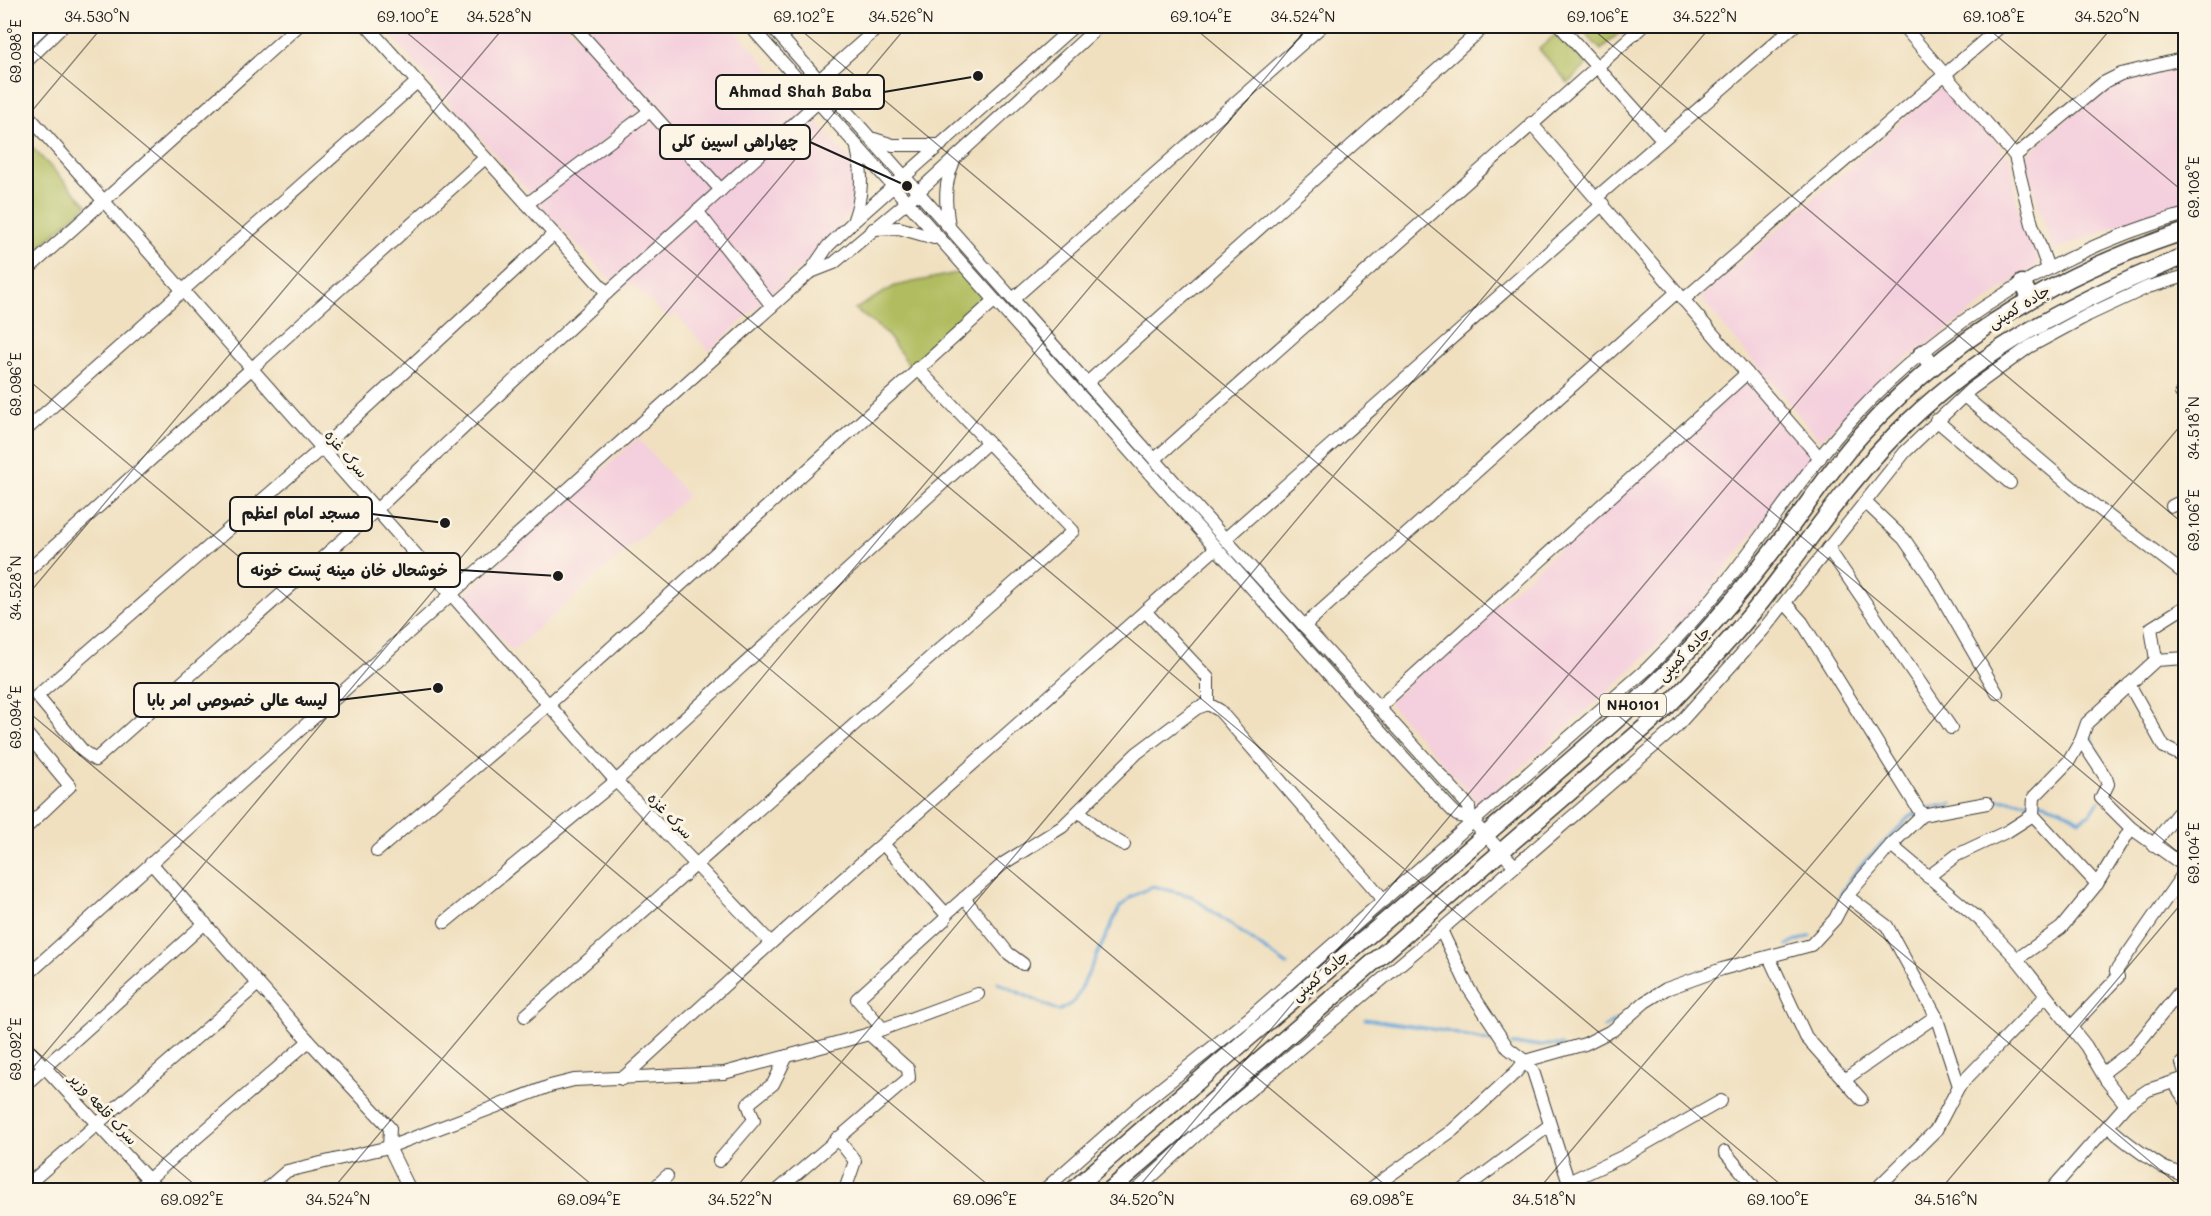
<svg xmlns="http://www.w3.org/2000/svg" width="2211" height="1216" viewBox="0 0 2211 1216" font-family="Mali,'Playpen Sans Arabic',sans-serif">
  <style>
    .built { fill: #f4cfdd }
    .green { fill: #b0bc5e; stroke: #666c3d; stroke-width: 1.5 }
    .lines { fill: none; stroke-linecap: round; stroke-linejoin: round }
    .stream { stroke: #63a4d7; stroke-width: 3 }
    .minor-casing { stroke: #3c3935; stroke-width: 14 }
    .major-casing { stroke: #3c3935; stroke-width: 17 }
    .highway-casing { stroke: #3c3935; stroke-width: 19 }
    .minor { stroke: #fff; stroke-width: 12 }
    .major { stroke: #fff; stroke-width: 15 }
    .highway { stroke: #fff; stroke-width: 16 }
    .ticks { fill: none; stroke: #1c1c1c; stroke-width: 1.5; stroke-opacity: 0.45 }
    .labels { text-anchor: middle; stroke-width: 6; stroke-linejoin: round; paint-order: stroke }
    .shield { fill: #fcf5e5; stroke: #5f5d58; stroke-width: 1.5 }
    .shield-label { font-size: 14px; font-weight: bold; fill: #1c1c1c }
    .street-label { font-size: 15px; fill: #1c1c1c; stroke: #fcf5e5 }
    .leader { fill: none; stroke: #1c1c1c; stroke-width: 2 }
    .callout-dot { fill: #1c1c1c; stroke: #fcf5e5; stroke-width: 2 }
    .callout { fill: #fcf5e5; stroke: #1c1c1c; stroke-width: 2 }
    .callout-label { font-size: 16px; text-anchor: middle; font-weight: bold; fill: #1c1c1c }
    .neatline { fill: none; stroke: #1c1c1c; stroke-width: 2 }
    .ticks-label { font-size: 15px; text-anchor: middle; fill: #1c1c1c }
  </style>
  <rect width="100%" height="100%" fill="#fcf5e5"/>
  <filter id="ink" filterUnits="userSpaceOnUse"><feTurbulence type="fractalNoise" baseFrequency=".0167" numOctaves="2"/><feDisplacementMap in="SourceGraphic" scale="12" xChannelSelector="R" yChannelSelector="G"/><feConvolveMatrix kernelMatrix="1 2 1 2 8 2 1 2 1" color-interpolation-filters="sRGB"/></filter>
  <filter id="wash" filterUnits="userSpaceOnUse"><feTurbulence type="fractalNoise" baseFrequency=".008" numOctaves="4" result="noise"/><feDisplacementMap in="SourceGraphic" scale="24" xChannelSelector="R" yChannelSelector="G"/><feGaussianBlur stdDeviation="1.35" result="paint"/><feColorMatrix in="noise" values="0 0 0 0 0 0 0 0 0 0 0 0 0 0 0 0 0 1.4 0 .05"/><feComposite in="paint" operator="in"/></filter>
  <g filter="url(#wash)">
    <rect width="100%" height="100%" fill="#f0e0c0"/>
    <g class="built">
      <polygon points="382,26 568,26 643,110 532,196"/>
      <polygon points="582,26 732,26 859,170 855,205 829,241 709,351 675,313 669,319 630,283 621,291 538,203 561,181 658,109"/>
      <polygon points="2185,65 2185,203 2155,211 2053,251 2024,158 2091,97 2131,78"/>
      <polygon points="1946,82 2011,160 2017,204 2039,263 1888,372 1820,440 1700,298"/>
      <polygon points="1752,376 1816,455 1808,461 1700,603 1615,686 1479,804 1388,702"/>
      <polygon points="638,438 688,496 512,651 464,595"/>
    </g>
    <g class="green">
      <polygon points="1578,26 1626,26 1601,50"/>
      <polygon points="1557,33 1587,65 1568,83 1539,49"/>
      <polygon points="26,141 87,205 26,259"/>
      <polygon points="961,272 986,298 910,366 885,332 855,309 895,286"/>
    </g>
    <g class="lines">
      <g class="stream">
        <polyline points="2089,732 2102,762"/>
        <path d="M 1988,800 C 2001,798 2024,803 2032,801"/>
        <polyline points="2038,801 2062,809 2079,820 2090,814 2099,801"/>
        <polyline points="1923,809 1952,804"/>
        <path d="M 1839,900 C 1851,867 1885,845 1907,819 L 1918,812"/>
        <polyline points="1787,945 1811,936"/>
        <polyline points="998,983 1059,1011 1075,1001 1120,907 1131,897 1153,886 1191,896 1287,965"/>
        <polyline points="1365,1019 1445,1031 1499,1044"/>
        <polyline points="1604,1028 1616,1020"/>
        <polyline points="1512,1045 1562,1045"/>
      </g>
    </g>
  </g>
  <g filter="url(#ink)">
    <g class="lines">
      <defs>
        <g id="minor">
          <polyline points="367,26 607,293"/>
          <polyline points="574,26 721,190"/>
          <polyline points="750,26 1367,717 1448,806 1457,815 1470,819 1515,866"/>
          <polyline points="771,26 1225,539 1465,802 1469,807 1470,819"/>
          <polyline points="1560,26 1662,139"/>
          <polyline points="1903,26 2015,156 2032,224 2048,268"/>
          <polyline points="26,62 63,26"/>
          <polyline points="819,80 880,26"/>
          <polyline points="26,113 616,781 771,943"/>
          <polyline points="1531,123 1820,458"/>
          <polyline points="874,139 893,145 941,145"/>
          <polyline points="2015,156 2103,83 2121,74 2186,58"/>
          <polyline points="1597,197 1794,26"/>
          <polyline points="527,204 650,111"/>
          <polyline points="697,211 772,306"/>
          <path d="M 854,219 C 863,195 863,173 857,148"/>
          <path d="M 949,226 C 945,202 944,183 954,161"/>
          <polyline points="873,229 899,228 934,238"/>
          <polyline points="554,234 322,448 37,696 83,751 95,760 375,511 607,293 818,102"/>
          <polyline points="26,271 298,26"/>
          <polyline points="811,272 834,263 907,202 1099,26"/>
          <polyline points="1013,299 1322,26"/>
          <polyline points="1683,300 2001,26"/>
          <polyline points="1087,383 1485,26"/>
          <polyline points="2181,393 2186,392"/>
          <polyline points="1964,396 2085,498 2186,575"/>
          <polyline points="1936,420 2010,483"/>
          <polyline points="26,430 417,82"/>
          <polyline points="1155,459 1643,26"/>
          <polyline points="1865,502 1904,539 1929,575 1997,693"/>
          <polyline points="2172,506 2186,499"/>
          <polyline points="1225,539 1603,204"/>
          <polyline points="1828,548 1951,728"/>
          <polyline points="26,572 485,158"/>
          <polyline points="1785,603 1802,622 1922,815"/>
          <polyline points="1145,611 1208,678 1208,704"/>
          <polyline points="1304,626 1677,292"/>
          <polyline points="2156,660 2186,658"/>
          <polyline points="2129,684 2164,747 2186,758"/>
          <polyline points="1208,704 1219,710 1384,900"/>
          <polyline points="1378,708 1747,373"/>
          <polyline points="26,733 70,786 26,828"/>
          <polyline points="2081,740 2106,778 2108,784 2101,798 2131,828 2186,867"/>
          <polyline points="1079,811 1102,832 1124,845"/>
          <polyline points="2033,815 2097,884"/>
          <polyline points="1891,845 1980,920 2017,959 2086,1046 2106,1080 2126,1105"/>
          <polyline points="2153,845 2177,814 2182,817 2186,813"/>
          <polyline points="377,851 548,705 994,301"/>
          <polyline points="151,863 309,1041 390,1128 389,1147 410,1190"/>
          <polyline points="1928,877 1957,855 2008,831 2033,815 2034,797 2069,761 2081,740 2087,723 2156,660 2151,628 2186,606"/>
          <polyline points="1847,896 1887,926 1936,1016 1959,1086 1936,1130 1880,1185"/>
          <polyline points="964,898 1008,953 1023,964"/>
          <polyline points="946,914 1004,863 1062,827 1137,753 1197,708 1208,704"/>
          <polyline points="445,922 616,781 987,443"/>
          <polyline points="1441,930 1469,989 1508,1048 1525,1061 1533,1071 1571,1190"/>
          <polyline points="1769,957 1806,1037 1861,1099"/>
          <polyline points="2017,959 2061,928 2097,884 2131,828"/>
          <polyline points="26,976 810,272 828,246 852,223 1074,26"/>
          <polyline points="525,1016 1073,531 917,368"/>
          <polyline points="2071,1027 2118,977 2116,971 2186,870"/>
          <polyline points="883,1029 857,999 945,919 946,914 883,844"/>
          <polyline points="26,1047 158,1190"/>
          <polyline points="2186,1059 2182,1063 2186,1076"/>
          <polyline points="2103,1073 2133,1050 2186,984"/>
          <polyline points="622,1079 771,943 1215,549"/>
          <polyline points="1844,1080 1936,1016"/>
          <polyline points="2174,1083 2186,1101"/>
          <polyline points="26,1084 205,923"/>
          <polyline points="1959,1086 2045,997"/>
          <path d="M 2108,1126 C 2124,1142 2143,1154 2161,1166 C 2169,1171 2180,1171 2186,1179"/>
          <polyline points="837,1138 855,1161 845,1190"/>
          <polyline points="1725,1152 1757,1190"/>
          <polyline points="719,1161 754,1120 748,1104 773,1084 787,1056"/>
          <polyline points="1568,1182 1622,1157 1721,1101"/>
          <polyline points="26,1186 258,984"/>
          <polyline points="136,1190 309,1041"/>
          <polyline points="265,1190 287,1171 389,1147 550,1086 574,1080 724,1073 869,1034 978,994"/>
          <polyline points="652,1190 667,1176"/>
          <polyline points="778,1190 909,1078 908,1069 869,1034"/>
          <path d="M 1044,1190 L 1139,1106 L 1248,1019 L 1648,668 C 1678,638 1706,607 1733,573 C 1774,521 1810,464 1856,415 C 1941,323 2064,247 2186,214"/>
          <polyline points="1137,1190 1200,1132 1441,930 1675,728 1763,630 1905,452 1971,389 2029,347 2088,315 2148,287 2186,276"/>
          <polyline points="1369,1190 1453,1130 1517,1071 1525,1061 1585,1044 1613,1030 1645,1002 1666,989 1722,969 1811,945 1835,919 1847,896 1891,845 1922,815 1987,803"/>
          <polyline points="1463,1190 1550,1125"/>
          <polyline points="2051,1190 2126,1105 2148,1090 2186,1078"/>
        </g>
        <polyline id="major" points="26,41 42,26"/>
        <g id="highway">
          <polyline points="2022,283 2031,298"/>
          <polyline points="1922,353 1932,365"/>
          <path d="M 1073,1190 C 1223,1057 1379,929 1530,796 C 1570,760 1613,725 1652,687 C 1703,639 1747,585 1789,529 C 1812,498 1835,464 1861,435 C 1950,337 2061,272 2186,231"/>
          <path d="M 1110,1190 L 1659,715 C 1695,678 1730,641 1762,601 C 1809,541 1852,475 1908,422 C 1988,345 2083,296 2186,256"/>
        </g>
      </defs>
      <use href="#minor" class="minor-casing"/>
      <use href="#major" class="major-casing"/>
      <use href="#highway" class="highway-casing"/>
      <use href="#minor" class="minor"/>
      <use href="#major" class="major"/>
      <use href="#highway" class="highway"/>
    </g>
  </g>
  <path class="ticks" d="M 399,26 L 1787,1190M 796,26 L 2184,1190M 1192,26 L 2186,859M 1589,26 L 2186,526M 1985,26 L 2186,194M 26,45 L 1391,1190M 26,118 L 103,26M 26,378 L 994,1190M 26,597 L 505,26M 26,710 L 598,1190M 26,1043 L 201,1190M 26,1076 L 907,26M 332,1190 L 1309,26M 734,1190 L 1711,26M 1136,1190 L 2113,26M 1538,1190 L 2186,419M 1940,1190 L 2186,898"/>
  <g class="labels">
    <rect class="shield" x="1600" y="694" width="66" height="22" rx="4.5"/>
    <g class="shield-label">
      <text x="1633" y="710">NH0101</text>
    </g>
    <g class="street-label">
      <text transform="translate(2019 307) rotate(-31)" y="5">جاده کمپنی</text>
      <text transform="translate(346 454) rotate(50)" y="5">سرک غزه</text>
      <text transform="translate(1684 654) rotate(-46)" y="5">جاده کمپنی</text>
      <text transform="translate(670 816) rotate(46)" y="5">سرک غزه</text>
      <text transform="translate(1320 976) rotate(-40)" y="5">جاده کمپنی</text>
      <text transform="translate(103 1109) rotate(47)" y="5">سرک قلعه وزیر</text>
    </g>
  </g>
  <path class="leader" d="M978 76L884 92M907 186L810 142M445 523L372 514M558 576L460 570M438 688L339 700"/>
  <g class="callout-dot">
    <circle cx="978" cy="76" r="6"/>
    <circle cx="907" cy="186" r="6"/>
    <circle cx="445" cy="523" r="6"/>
    <circle cx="558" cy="576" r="6"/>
    <circle cx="438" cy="688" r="6"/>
  </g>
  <g class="callout">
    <rect x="716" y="75" width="168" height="34" rx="6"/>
    <rect x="660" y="125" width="150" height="34" rx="6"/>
    <rect x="230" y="497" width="142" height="34" rx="6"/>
    <rect x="238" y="553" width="222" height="34" rx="6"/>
    <rect x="134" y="683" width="205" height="34" rx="6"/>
  </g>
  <g class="callout-label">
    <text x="800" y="97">Ahmad Shah Baba</text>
    <text x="735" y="147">چهاراهی اسپین کلی</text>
    <text x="301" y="519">مسجد امام اعظم</text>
    <text x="349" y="576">خوشحال خان مینه پُست خونه</text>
    <text x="237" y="706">لیسه عالی خصوصی امر بابا</text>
  </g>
  <rect width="2211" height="1216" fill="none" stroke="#fcf5e5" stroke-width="66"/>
  <rect x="33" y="33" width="2145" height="1150" class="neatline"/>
  <g class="ticks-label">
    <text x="97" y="22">34.530°N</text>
    <text x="408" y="22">69.100°E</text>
    <text x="499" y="22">34.528°N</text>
    <text x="804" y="22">69.102°E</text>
    <text x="901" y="22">34.526°N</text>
    <text x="1201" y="22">69.104°E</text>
    <text x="1303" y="22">34.524°N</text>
    <text x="1598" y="22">69.106°E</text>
    <text x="1705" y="22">34.522°N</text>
    <text x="1994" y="22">69.108°E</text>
    <text x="2107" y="22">34.520°N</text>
    <text transform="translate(16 51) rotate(-90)" y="5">69.098°E</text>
    <text transform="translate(2194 187) rotate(-90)" y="5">69.108°E</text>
    <text transform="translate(16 384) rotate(-90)" y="5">69.096°E</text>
    <text transform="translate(2194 428) rotate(-90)" y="5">34.518°N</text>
    <text transform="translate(2194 520) rotate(-90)" y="5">69.106°E</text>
    <text transform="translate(16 588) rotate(-90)" y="5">34.528°N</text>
    <text transform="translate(16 717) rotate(-90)" y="5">69.094°E</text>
    <text transform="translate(2194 853) rotate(-90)" y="5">69.104°E</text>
    <text transform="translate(16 1049) rotate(-90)" y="5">69.092°E</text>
    <text x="192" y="1205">69.092°E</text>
    <text x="338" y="1205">34.524°N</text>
    <text x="589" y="1205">69.094°E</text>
    <text x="740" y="1205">34.522°N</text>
    <text x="985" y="1205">69.096°E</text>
    <text x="1142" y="1205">34.520°N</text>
    <text x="1382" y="1205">69.098°E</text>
    <text x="1544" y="1205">34.518°N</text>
    <text x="1778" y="1205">69.100°E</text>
    <text x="1946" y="1205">34.516°N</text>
  </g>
</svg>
